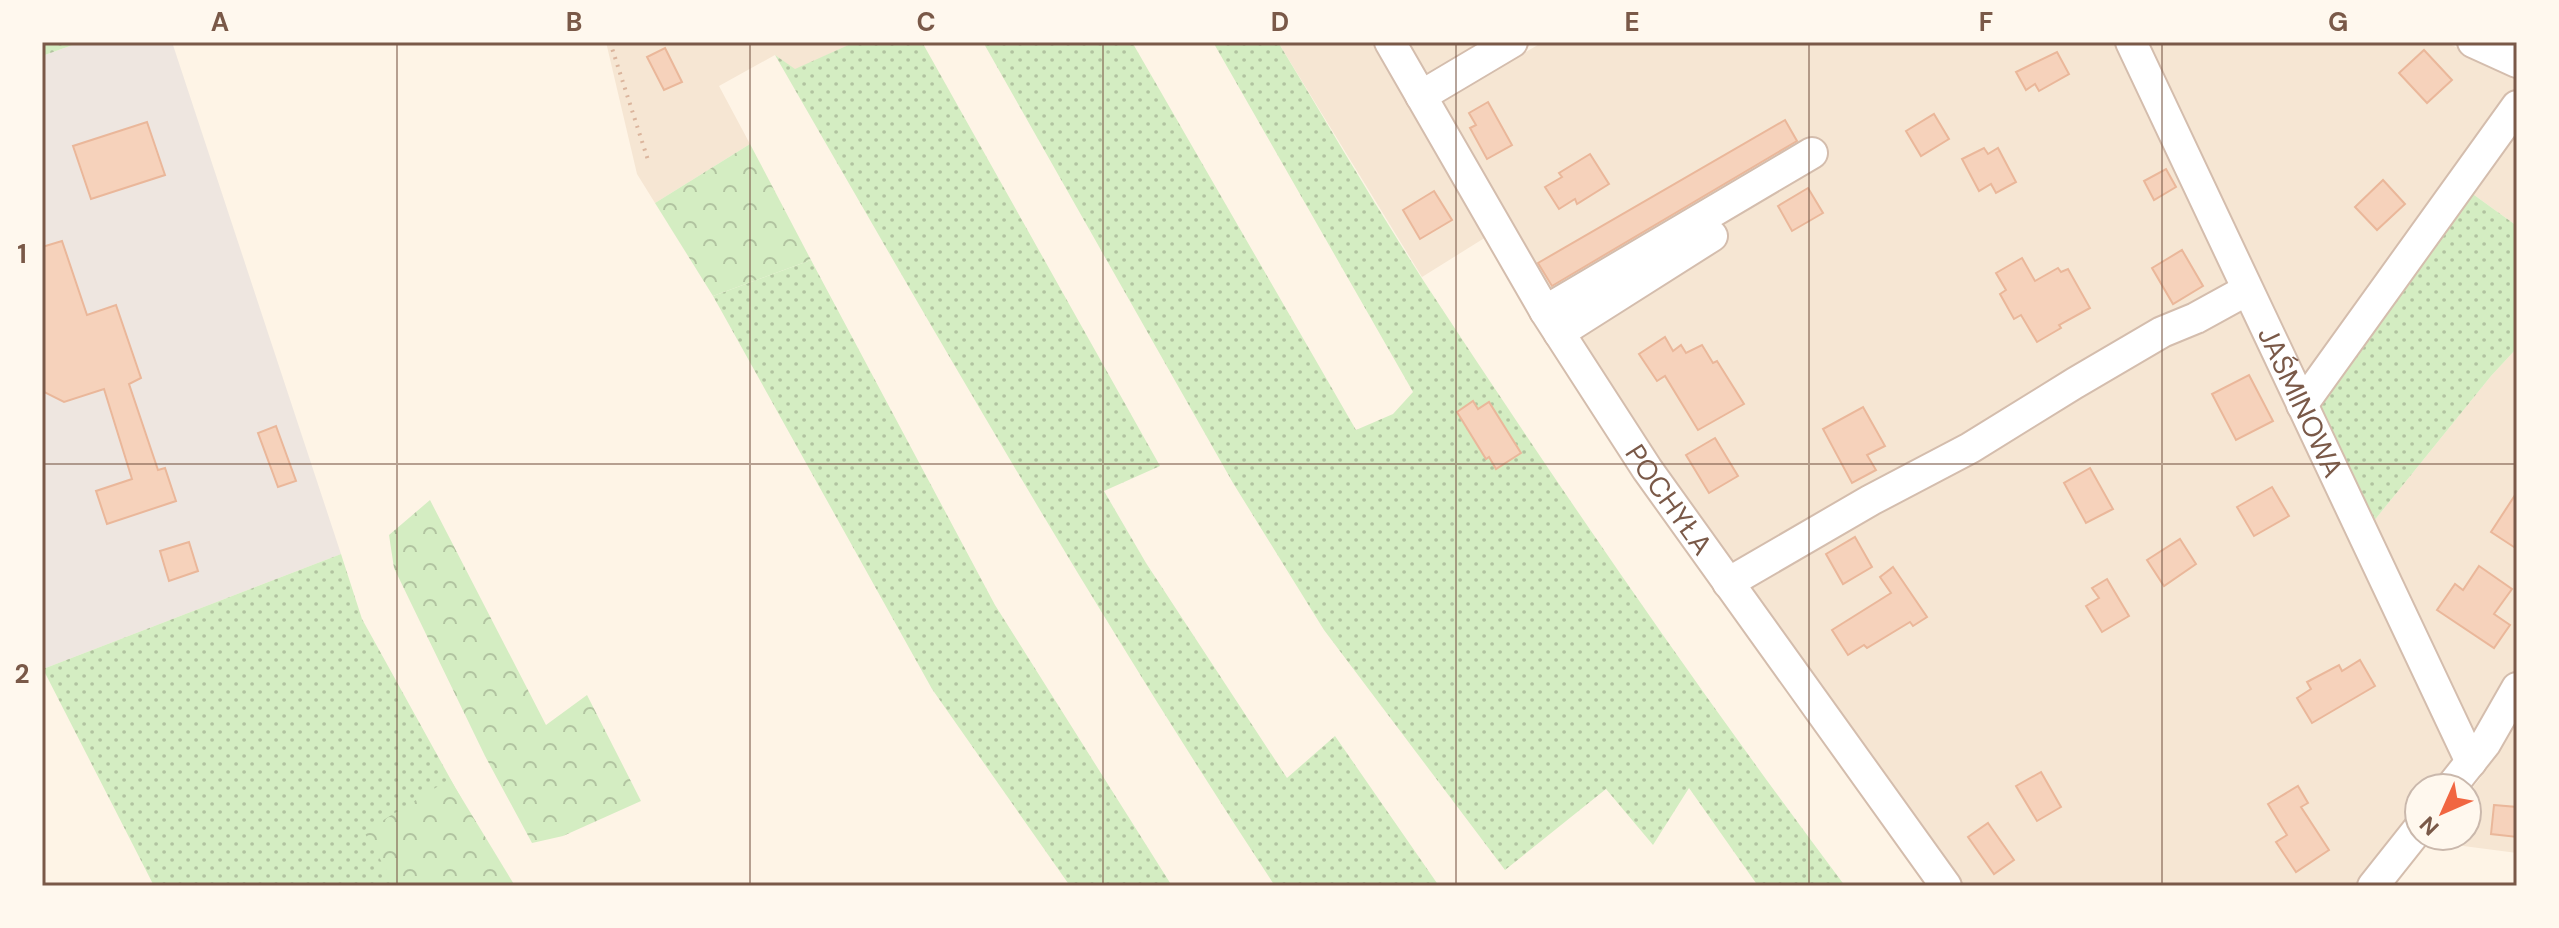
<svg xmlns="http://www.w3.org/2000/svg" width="2559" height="928" viewBox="0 0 2559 928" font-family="'DM Sans',sans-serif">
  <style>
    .residential { fill: #f6e6d3 }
    .industrial { fill: #eee6e0 }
    .grass { fill: url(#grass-dots) }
    .forest { fill: url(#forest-crowns) }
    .building { fill: #f6d2bb; stroke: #eab79a; stroke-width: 2 }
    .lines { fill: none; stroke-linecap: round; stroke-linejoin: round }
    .minor-casing { stroke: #d4bdad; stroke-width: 34 }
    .path { stroke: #dbb59d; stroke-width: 4; stroke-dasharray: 2 6; stroke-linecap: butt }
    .minor { stroke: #fff; stroke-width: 30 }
    .grid { fill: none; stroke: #7a5948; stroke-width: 2; stroke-opacity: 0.55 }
    .labels { text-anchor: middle; stroke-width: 6; stroke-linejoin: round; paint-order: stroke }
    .street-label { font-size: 28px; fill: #7a5948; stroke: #fff8ee }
    .neatline { fill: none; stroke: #7a5948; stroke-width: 3 }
    .grid-label { font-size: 26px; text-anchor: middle; font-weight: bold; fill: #7a5948 }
  </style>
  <defs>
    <pattern id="grass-dots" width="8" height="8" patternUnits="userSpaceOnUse" patternTransform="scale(2)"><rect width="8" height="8" fill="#d4edc2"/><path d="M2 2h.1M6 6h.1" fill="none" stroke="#b1c3a0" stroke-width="1.8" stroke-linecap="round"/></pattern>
    <pattern id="forest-crowns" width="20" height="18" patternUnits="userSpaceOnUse" patternTransform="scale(2)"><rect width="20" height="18" fill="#d4edc2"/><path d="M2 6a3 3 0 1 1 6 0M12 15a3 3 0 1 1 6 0" fill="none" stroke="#b1c3a0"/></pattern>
  </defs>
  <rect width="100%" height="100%" fill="#fef4e6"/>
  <g class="residential">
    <polygon points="606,42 855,42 795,70 775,55 719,86 750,144 655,203 637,174"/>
    <polygon points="1278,42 1378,42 1486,237 1422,277"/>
    <polygon points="1398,42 1505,42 1423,88"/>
    <polygon points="1543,42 2118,42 2457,764 2438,788 2419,788 2419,812 2360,886 1964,886 1921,824 1702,533 1434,105"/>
    <polygon points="2139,42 2445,42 2517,75 2517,226 2470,192 2308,406"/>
    <polygon points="2517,348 2517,671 2481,735 2460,729 2369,527 2491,376"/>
    <polygon points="2517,716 2517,853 2425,841 2429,836 2467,836 2467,794 2479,780"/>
  </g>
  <polygon class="industrial" points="81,42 172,42 341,554 43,669 42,56"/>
  <g class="grass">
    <polygon points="42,42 81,42 42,56"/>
    <path d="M 855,42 L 922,42 L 1160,466 L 1104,491 L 1146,563 L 1287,778 L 1335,736 L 1439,886 L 1275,886 C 1097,616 936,335 775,55 L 795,69 Z"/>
    <path d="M 983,42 L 1132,42 L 1356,430 L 1393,414 L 1413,392 L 1213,42 L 1278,42 C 1326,121 1373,202 1423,280 C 1558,486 1697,689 1845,886 L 1758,886 L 1689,788 L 1653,845 L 1606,789 L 1505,870 L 1324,630 L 1233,483 Z"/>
    <polygon points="2470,192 2517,226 2517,348 2491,376 2369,527 2308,406"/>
    <polygon points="811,260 995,605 1172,886 1070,886 932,689 713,296"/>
    <polygon points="341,554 362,619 482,836 512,886 154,886 43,669"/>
  </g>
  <g class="forest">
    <polygon points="750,144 811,260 713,296 655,203"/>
    <polygon points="430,500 546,725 587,695 641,801 563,836 532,843 485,756 394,568 389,535"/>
    <polygon points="450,779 515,886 396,886 364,832"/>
  </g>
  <g class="building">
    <polygon points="665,48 682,82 664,90 647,57"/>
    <polygon points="2424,50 2452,80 2427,103 2399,73"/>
    <polygon points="2057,52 2069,74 2039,91 2035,84 2026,90 2016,72"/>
    <polygon points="1488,102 1512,145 1487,159 1470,128 1476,125 1469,113"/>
    <polygon points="1934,114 1949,139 1921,156 1906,131"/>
    <polygon points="1785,120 1797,141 1552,286 1538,263"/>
    <polygon points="147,122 165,175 91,199 73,146"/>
    <polygon points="1984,148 1988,154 1998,148 2016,182 1996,193 1991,184 1979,191 1962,159"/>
    <polygon points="1590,154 1609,184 1577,204 1575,199 1559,209 1545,187 1562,177 1559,173"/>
    <polygon points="2166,169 2176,187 2154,200 2144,181"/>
    <polygon points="2383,180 2405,204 2377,230 2355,207"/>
    <polygon points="1808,188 1823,213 1792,231 1778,206"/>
    <polygon points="1434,191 1452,220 1420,239 1403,210"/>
    <polygon points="62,241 87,315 116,305 141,378 129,384 158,470 165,468 176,501 107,524 96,491 132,479 104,389 64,402 42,391 42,247"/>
    <polygon points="2182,250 2203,286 2173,304 2152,268"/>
    <polygon points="2022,258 2035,281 2058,268 2061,272 2068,269 2090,308 2059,325 2061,328 2037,342 2021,315 2014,319 2000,294 2006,290 1996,273"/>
    <polygon points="1665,337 1673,351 1681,345 1686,353 1702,345 1713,363 1717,361 1744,404 1698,430 1665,376 1657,381 1639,354"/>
    <polygon points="2249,375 2273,421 2236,440 2212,394"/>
    <polygon points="1473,401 1478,409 1489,402 1521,453 1496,469 1489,457 1486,459 1457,412"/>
    <polygon points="1863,407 1885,446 1867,455 1876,470 1852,483 1823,429"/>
    <polygon points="276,426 296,481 278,487 258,433"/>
    <polygon points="1715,438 1738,476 1709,493 1686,455"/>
    <polygon points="2090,468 2113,509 2086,523 2064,483"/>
    <polygon points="2272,487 2289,516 2254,536 2237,507"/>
    <polygon points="2517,492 2517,549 2491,532"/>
    <polygon points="1855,537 1872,567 1843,584 1826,554"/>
    <polygon points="2180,539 2196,564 2164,586 2147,560"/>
    <polygon points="189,542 198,571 169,581 160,551"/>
    <polygon points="2479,566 2512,589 2494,614 2510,625 2494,648 2437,610 2455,584 2463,590"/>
    <polygon points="1893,567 1927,617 1913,626 1910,622 1867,648 1864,645 1848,655 1832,630 1891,593 1880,577"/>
    <polygon points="2107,579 2129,616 2102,632 2086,606 2099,598 2092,588"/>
    <polygon points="2360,660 2375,686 2312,723 2297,698 2311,689 2307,682 2339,665 2342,671"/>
    <polygon points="2041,772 2061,807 2037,821 2016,786"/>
    <polygon points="2298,786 2308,803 2301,807 2329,850 2296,872 2276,842 2287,835 2268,804"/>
    <polygon points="2494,805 2517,807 2517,837 2491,834"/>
    <polygon points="1988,823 2014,860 1994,874 1968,837"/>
  </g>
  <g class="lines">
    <defs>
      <g id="minor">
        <path id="s1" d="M 1390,42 L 1545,311 L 1647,469 L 1946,886"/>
        <path id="s2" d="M 2131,42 L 2471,762"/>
        <polyline points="2473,42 2517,62"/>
        <polyline points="1421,96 1512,42"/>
        <polyline points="1545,311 1812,153"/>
        <polyline points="1559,333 1712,236"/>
        <polyline points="2302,405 2517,106"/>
        <polyline points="1728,583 1871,500 1970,448 2075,383 2162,332 2196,318 2247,290"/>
        <polyline points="2450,788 2485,744 2517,688"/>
        <polyline points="2373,886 2419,828"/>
      </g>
    </defs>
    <use href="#minor" class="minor-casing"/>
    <polyline class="path" points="610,42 648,160"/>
    <use href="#minor" class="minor"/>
  </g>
  <path class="grid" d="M 397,42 L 397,886M 750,42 L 750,886M 1103,42 L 1103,886M 1456,42 L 1456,886M 1809,42 L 1809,886M 2162,42 L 2162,886M 42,464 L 2517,464"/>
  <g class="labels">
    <g class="street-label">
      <text dy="10" stroke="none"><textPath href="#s2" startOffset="398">JAŚMINOWA</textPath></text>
      <text dy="10" stroke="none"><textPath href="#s1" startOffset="536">POCHYŁA</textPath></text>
    </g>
  </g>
  <rect width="2559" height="928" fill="none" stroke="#fff8ee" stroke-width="88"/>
  <g transform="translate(2443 812) rotate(225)"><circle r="38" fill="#fff8ee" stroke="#cab8ac" stroke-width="2"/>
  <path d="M0-6L14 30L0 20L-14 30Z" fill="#f16641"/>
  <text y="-12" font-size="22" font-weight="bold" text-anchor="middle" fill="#7a5948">N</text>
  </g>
  <rect x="44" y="44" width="2471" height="840" class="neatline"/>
  <g class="grid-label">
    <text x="220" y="31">A</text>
    <text x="574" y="31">B</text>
    <text x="926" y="31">C</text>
    <text x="1280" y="31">D</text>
    <text x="1632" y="31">E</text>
    <text x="1986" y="31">F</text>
    <text x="2338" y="31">G</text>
    <text x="22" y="263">1</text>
    <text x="22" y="683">2</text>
  </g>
</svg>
